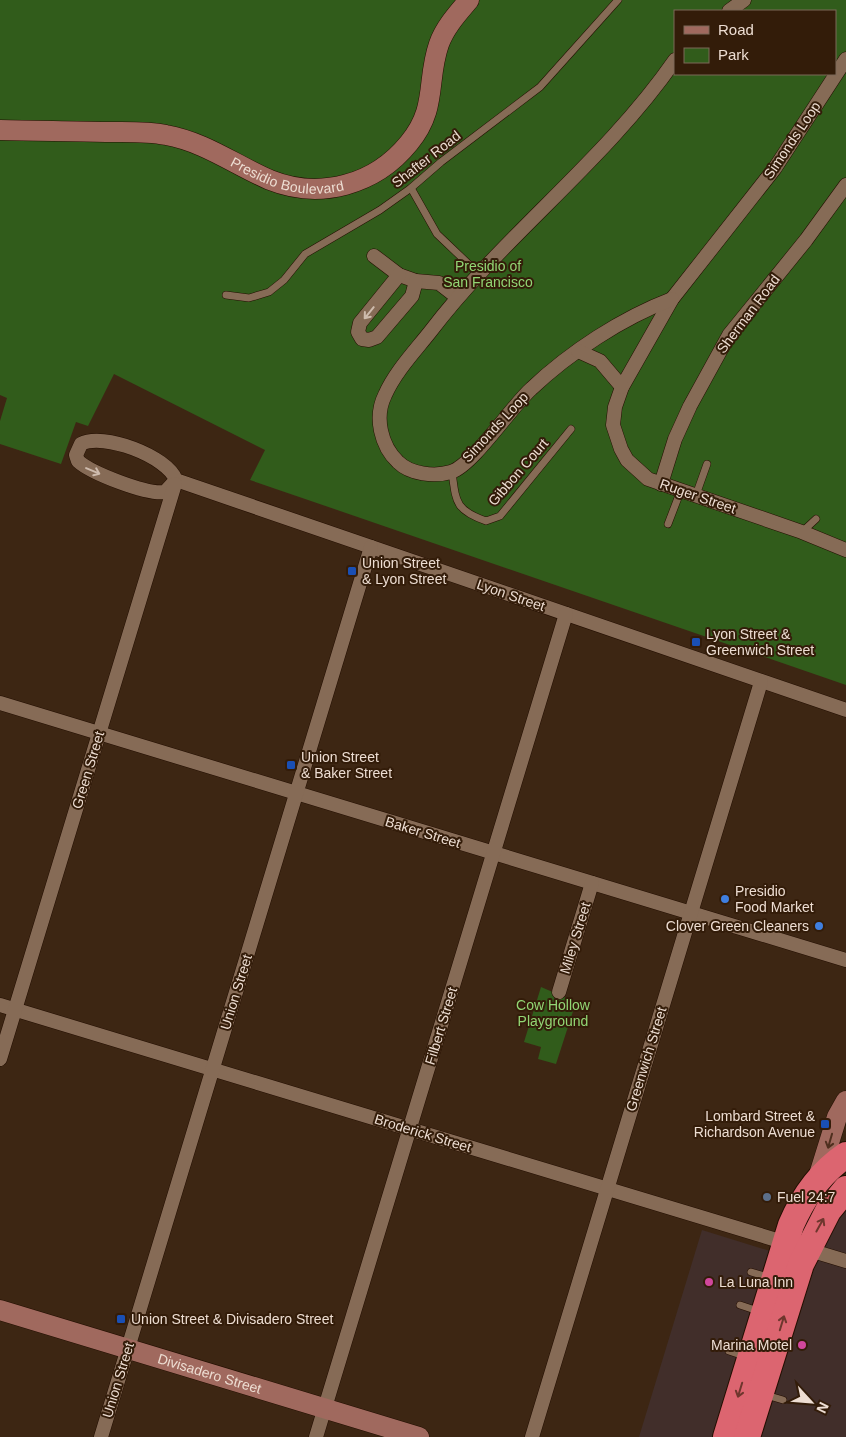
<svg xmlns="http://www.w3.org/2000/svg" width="846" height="1437" viewBox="0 0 846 1437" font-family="Arial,sans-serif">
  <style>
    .commercial { fill: #412e2a }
    .green { fill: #315c1b; fill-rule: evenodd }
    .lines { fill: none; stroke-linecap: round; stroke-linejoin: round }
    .lane-casing { stroke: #230e00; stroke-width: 8 }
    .street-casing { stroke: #230e00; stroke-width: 15 }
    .secondary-casing { stroke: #230e00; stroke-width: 21 }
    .highway-casing { stroke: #230e00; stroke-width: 28 }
    .lane { stroke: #866b56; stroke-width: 7 }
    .street { stroke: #866b56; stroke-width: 14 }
    .secondary { stroke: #a0695e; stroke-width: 20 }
    .highway { stroke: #dc6570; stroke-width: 26 }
    .oneway { stroke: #cebbad }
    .oneway2 { stroke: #4e2f1e }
    .oneway3 { stroke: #6e362d }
    .transit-dot { fill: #1a4fb4; stroke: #331c09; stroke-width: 2 }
    .shop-dot { fill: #3f7fe0; stroke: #331c09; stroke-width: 2 }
    .service-dot { fill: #5c6f8a; stroke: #331c09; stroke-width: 2 }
    .hotel-dot { fill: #d1479c; stroke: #331c09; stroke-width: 2 }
    .labels { text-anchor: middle; stroke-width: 4; stroke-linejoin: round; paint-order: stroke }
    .street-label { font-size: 14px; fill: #edddd2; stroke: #331c09 }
    .park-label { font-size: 14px; fill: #92d674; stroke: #331c09 }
    .poi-label { font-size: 14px; fill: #edddd2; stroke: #331c09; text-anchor: start }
  </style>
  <rect width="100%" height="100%" fill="#3d2613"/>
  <polygon class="commercial" points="846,1206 846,1437 639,1437 702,1230 815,1265 828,1233"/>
  <g class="green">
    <path d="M 0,0 L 846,0 L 846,685 L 250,480 L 265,450 L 114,374 L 88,426 L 76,422 L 61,464 L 0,444 L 0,421 L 7,398 L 0,395 ZM 675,11 L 835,11 L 835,74 L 675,74 Z"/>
    <polygon points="541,987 576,1002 556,1064 538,1059 541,1047 524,1042"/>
  </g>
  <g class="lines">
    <defs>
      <g id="lane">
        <polyline points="411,188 437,234 478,273"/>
        <polyline points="226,295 249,298 269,292 284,280 305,254 380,210 411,188 441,162 540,87 618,0"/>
        <path d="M 452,472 C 456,502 455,510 486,521 L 500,516 L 571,429"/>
        <polyline points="696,495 707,464"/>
        <polyline points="668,524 681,490"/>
        <polyline points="802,532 816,519"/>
        <polyline points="751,1272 771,1278"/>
        <polyline points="740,1305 761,1312"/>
        <polyline points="729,1351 747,1357"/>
        <polyline points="766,1395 783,1400"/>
      </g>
      <g id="street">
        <polyline points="729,11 744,0"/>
        <polyline points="846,59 775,168 672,299 622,387 615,407 613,425 621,449 627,460 648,479 802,532 846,550"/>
        <polyline points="374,256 399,275 416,281 439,283 457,297"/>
        <polyline points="399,275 360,323 358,332 362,339 369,340 377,337 412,296 416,281"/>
        <path d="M 672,299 C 622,318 570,352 531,389 C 511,407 473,465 451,472 C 434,477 410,474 398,462 C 381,446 374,417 385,395 C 395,372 415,351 430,332 C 504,235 605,161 675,60"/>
        <polyline points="578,351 600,361 622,387"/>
        <path d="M 176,480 L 165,492 C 147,495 91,473 78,461 L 76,455 L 81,444 C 103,432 167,456 176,480 L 846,710"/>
        <polyline points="661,484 675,439 690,406 729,335 806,240 846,185"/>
        <polyline points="0,703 846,960"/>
        <polyline points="559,992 592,883"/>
        <polyline points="0,1005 846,1261"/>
        <polyline points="0,1059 175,484"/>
        <polyline points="101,1437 371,547"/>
        <polyline points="316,1437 566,614"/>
        <polyline points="532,1437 761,682"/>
      </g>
      <g id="secondary">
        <path id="s1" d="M 0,130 C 35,131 71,131 106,132 C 126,132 147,131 166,135 C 205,142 235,165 270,180 C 320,200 375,185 409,143 C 438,108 426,81 439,44 C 445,27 458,13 469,0"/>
        <polyline points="818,1178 837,1117 846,1101"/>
        <path id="s2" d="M 0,1310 L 419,1437"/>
      </g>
      <g id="highway">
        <path d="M 726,1437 L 791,1225 C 803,1197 821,1172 846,1155"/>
        <polyline points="747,1437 801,1264 828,1211 846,1189"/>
      </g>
    </defs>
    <use href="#lane" class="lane-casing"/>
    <use href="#street" class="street-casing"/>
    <use href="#secondary" class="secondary-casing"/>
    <use href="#highway" class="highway-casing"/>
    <use href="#lane" class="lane"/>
    <use href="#street" class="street"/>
    <use href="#secondary" class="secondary"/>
    <use href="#highway" class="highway"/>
  </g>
  <defs><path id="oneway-shaft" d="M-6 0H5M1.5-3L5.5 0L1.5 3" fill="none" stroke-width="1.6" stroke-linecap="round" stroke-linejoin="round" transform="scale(1.25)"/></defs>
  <g class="oneway">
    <use href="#oneway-shaft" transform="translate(369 313) rotate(129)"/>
    <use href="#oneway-shaft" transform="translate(93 471) rotate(23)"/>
  </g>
  <use class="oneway2" href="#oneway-shaft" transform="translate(830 1141) rotate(106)"/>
  <g class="oneway3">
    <use href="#oneway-shaft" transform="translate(820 1225) rotate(-61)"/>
    <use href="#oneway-shaft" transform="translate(782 1323) rotate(-73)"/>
    <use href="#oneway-shaft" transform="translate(740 1390) rotate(107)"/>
  </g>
  <g class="transit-dot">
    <rect x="347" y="566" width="10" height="10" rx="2.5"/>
    <rect x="691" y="637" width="10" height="10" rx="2.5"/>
    <rect x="286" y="760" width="10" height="10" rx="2.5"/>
    <rect x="820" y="1119" width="10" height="10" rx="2.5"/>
    <rect x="116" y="1314" width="10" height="10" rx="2.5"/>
  </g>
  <g class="shop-dot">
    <circle cx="725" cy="899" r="5"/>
    <circle cx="819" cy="926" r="5"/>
  </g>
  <circle class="service-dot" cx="767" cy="1197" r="5"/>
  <g class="hotel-dot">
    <circle cx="709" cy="1282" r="5"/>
    <circle cx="802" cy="1345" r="5"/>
  </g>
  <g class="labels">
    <g class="street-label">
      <text transform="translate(792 140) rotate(-56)" y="5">Simonds Loop</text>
      <text transform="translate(426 159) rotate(-38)" y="5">Shafter Road</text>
      <text dy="5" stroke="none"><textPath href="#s1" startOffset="296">Presidio Boulevard</textPath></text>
      <text transform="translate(748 314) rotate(-53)" y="5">Sherman Road</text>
      <text transform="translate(495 427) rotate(-47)" y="5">Simonds Loop</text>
      <text transform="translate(518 472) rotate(-49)" y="5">Gibbon Court</text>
      <text transform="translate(698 496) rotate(19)" y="5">Ruger Street</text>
      <text transform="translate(511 595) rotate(19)" y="5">Lyon Street</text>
      <text transform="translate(88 770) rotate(-73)" y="5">Green Street</text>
      <text transform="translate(423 832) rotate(17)" y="5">Baker Street</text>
      <text transform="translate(575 938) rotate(-73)" y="5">Miley Street</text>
      <text transform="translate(236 992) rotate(-73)" y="5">Union Street</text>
      <text transform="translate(441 1026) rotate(-73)" y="5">Filbert Street</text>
      <text transform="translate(646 1059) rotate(-73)" y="5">Greenwich Street</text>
      <text transform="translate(423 1133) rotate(17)" y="5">Broderick Street</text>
      <text dy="5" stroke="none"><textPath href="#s2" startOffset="219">Divisadero Street</textPath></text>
      <text transform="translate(118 1380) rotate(-73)" y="5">Union Street</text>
    </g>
    <g class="park-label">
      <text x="488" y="271">Presidio of<tspan x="488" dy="16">San Francisco</tspan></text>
      <text x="553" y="1010">Cow Hollow<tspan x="553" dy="16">Playground</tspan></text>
    </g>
    <g class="poi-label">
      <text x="362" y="568">Union Street<tspan x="362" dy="16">&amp; Lyon Street</tspan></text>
      <text x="706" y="639">Lyon Street &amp;<tspan x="706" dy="16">Greenwich Street</tspan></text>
      <text x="301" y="762">Union Street<tspan x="301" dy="16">&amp; Baker Street</tspan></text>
      <text x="735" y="896">Presidio<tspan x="735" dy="16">Food Market</tspan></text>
      <text x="809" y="931" text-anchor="end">Clover Green Cleaners</text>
      <text x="815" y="1121" text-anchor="end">Lombard Street &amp;<tspan x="815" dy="16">Richardson Avenue</tspan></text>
      <text x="777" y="1202">Fuel 24:7</text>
      <text x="719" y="1287">La Luna Inn</text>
      <text x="131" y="1324">Union Street &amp; Divisadero Street</text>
      <text x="792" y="1350" text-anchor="end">Marina Motel</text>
    </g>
  </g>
  <rect x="674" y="10" width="162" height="65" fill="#331c09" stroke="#7d6959"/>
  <rect x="684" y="26" width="25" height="8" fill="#a0695e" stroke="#7d6959"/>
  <text x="718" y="35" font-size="15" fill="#edddd2">Road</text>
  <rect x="684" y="48" width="25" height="15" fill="#315c1b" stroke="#7d6959"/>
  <text x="718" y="60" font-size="15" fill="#edddd2">Park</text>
  <g transform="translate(811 1402) rotate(116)" stroke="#331c09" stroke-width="4" paint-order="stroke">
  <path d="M0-4L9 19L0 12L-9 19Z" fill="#edddd2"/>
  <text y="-8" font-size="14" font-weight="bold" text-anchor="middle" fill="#edddd2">N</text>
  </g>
</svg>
